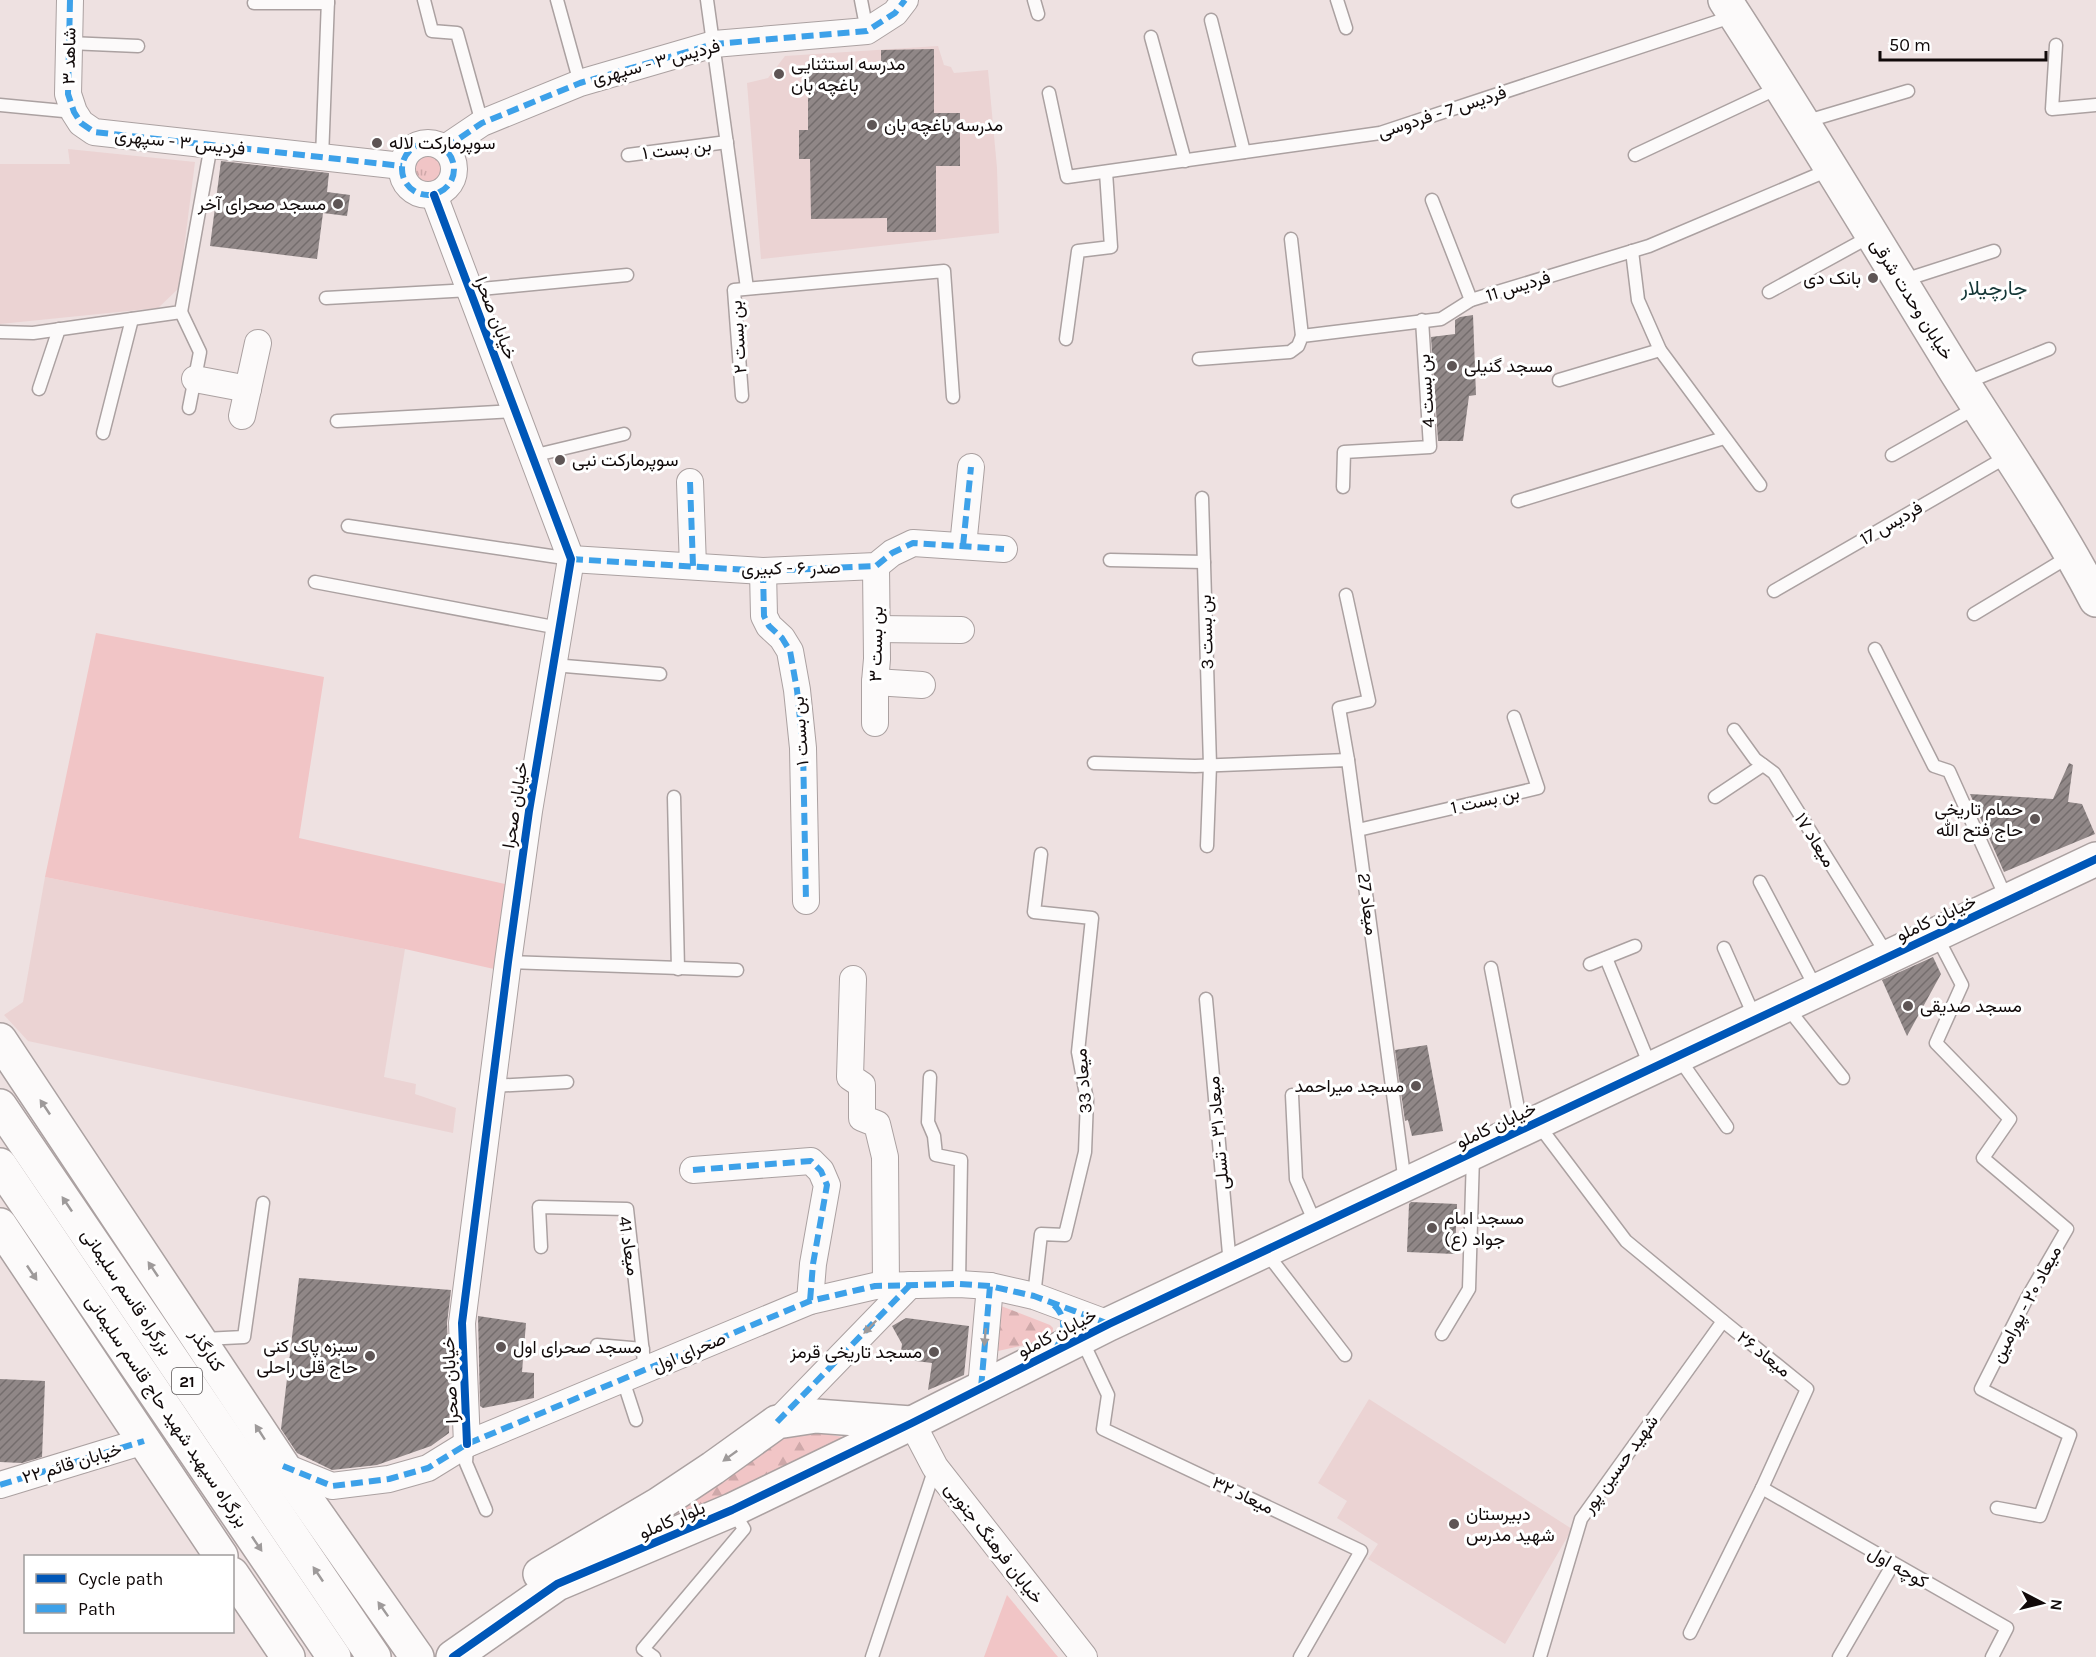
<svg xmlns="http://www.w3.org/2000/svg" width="2096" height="1657" viewBox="0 0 2096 1657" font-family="Karla,Vazirmatn,sans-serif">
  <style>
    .built { fill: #ebd3d3 }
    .grass { fill: url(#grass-tufts) }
    .forest { fill: url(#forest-firs) }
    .green { fill: #f1c5c6 }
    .building { fill: url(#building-hatch) }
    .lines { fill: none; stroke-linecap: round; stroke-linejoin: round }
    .lane-casing { stroke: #aba1a1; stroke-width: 15 }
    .street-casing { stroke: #aba1a1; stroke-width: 28 }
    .secondary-casing { stroke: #aba1a1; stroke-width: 36 }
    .highway-casing { stroke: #aba1a1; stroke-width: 36 }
    .lane { stroke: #fcfafa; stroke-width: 12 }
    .street { stroke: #fcfafa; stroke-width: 26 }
    .secondary { stroke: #fcfafa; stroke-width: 33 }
    .highway { stroke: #fcfafa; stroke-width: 33 }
    .quiet { stroke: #3da1e9; stroke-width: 6; stroke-dasharray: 12 6; stroke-linecap: butt }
    .cycleway-casing { stroke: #fff; stroke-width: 11 }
    .cycleway { stroke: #0057b8; stroke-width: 8 }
    .oneway { fill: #9e9a9a }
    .poi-dot { fill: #5e5555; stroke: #fff; stroke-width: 2 }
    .labels { text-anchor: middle; stroke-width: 6; stroke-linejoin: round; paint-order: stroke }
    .shield { fill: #fff; stroke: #585454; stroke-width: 1.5 }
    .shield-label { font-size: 16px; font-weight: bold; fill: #110a0a }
    .street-label { font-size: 18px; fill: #110a0a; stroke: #fff }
    .poi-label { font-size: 18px; fill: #110a0a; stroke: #fff; text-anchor: start }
    .quarter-label { font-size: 21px; fill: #133636; stroke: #fff }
  </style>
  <defs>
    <pattern id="grass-tufts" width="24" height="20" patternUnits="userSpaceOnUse" patternTransform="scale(1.5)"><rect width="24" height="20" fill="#f1c5c6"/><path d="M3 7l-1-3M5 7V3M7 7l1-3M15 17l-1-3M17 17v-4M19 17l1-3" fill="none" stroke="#cea8a9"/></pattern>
    <pattern id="forest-firs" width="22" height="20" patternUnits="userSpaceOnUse" patternTransform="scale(1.5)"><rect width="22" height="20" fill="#f1c5c6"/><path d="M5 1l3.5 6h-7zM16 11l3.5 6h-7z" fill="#cea8a9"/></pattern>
    <pattern id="building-hatch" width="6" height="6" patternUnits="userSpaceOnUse" patternTransform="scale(1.5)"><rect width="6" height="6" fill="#908787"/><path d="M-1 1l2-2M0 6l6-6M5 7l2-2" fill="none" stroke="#746d6d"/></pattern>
  </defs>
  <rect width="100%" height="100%" fill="#eee1e1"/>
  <g class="built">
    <polygon points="938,46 944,65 951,67 954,73 988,70 997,168 999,233 761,259 747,83 768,78 785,56"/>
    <polygon points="68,149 195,162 179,288 158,308 0,324 0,164 70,164"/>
    <polygon points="45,877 405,949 384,1077 416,1084 415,1094 456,1108 453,1133 28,1041 4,1015 23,1002"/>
    <polygon points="1369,1399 1572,1529 1505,1644 1368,1559 1378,1544 1337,1518 1347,1501 1318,1483"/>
  </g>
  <circle class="grass" cx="428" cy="168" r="18"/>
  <g class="forest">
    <polygon points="1001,1306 1050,1325 1053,1328 1052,1339 998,1351"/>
    <polygon points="789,1428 843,1437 805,1462 720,1502 647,1528"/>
  </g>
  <g class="green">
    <polygon points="96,633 324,677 299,838 505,884 494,969 405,949 45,877"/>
    <polygon points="1007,1595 1058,1657 984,1657"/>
  </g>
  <g class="building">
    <polygon points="934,49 934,113 960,113 960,166 936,166 936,232 887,232 887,218 811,219 810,159 799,159 799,130 808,130 808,70 881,69 881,50"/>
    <polygon points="221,161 329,173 327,192 350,195 347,216 323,213 317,259 210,246"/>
    <polygon points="1473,315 1476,395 1469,396 1463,441 1438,441 1431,337 1455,334 1455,320 1460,317"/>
    <polygon points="2069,763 2073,765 2068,802 2082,804 2095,834 2004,872 1970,794 2053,799"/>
    <polygon points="1933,957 1941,974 1907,1036 1882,980"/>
    <polygon points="1427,1045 1443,1131 1412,1136 1408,1120 1405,1121 1395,1050"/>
    <polygon points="1411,1202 1457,1204 1455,1254 1407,1252 1409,1204"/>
    <polygon points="299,1278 451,1290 447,1323 450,1395 449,1433 431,1446 377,1465 332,1470 297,1453 281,1429"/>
    <polygon points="478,1316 526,1323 522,1372 534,1373 534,1398 483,1408 480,1406"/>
    <polygon points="906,1318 969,1326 964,1375 928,1390 932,1363 900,1359 902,1344 892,1326"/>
    <polygon points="0,1379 45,1381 42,1457 22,1463 0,1462"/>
  </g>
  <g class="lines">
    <defs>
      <g id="lane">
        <polyline points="424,0 432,31 457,33 482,123"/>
        <polyline points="557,0 580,83"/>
        <polyline points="707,0 747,288"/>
        <polyline points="861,0 867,31"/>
        <polyline points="1034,0 1038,14"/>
        <polyline points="1337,0 1346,28"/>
        <polyline points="254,3 328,3"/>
        <polyline points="1211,20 1244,152"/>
        <polyline points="1151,37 1185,161"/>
        <polyline points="69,43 138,46"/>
        <polyline points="2056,45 2052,109 2096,105"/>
        <polyline points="1049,93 1067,177 1380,133 1734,16"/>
        <polyline points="0,105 74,112"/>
        <polyline points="1804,122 1908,91"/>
        <polyline points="628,155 727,142"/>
        <polyline points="1635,155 1780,87"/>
        <polyline points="322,158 328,0"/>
        <polyline points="1432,200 1471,300"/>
        <polyline points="1291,239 1302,336"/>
        <polyline points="1632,251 1638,300 1660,350 1760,485"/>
        <polyline points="1901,281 1994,251"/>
        <polyline points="1769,292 1871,236"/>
        <polyline points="326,298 470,290 627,275"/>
        <polyline points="181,312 200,352 189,408"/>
        <polyline points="0,332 33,333 181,312 211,145"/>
        <polyline points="1066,339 1078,251 1111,247 1106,172"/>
        <polyline points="1199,359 1290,352 1298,346 1302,336 1441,319 1471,300 1649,246 1831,169"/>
        <polyline points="1559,380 1660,350"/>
        <polyline points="1965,383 2049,349"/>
        <polyline points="39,389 59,329"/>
        <polyline points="742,396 734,290 944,271 953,397"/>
        <polyline points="337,421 515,411"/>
        <polyline points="103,433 132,319"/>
        <polyline points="1892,455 1977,407"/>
        <polyline points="532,456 624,434"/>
        <polyline points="1343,487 1344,452 1430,447 1422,320"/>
        <polyline points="1202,498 1210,765 1207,846"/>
        <polyline points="1518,501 1724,438"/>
        <polyline points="348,526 571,559"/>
        <polyline points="1110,560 1204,562"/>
        <polyline points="315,582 559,628"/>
        <polyline points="1774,591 2008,456"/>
        <polyline points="1346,595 1369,701 1339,708 1348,760"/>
        <polyline points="1974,614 2070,556"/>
        <polyline points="1875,649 1934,766 1949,771 2007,900"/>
        <polyline points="553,665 660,674"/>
        <polyline points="1734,730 1755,759 1774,773 1888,956"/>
        <polyline points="1094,763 1195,766 1348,760 1405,1183"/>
        <polyline points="674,797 678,969"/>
        <polyline points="1715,797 1763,765"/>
        <polyline points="1358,830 1538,788 1514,717"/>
        <polyline points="1760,882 1817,990"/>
        <polyline points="1936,935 1962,985 1936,1043 2010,1119 1983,1158 2067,1229 2027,1298 1981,1389 2070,1435 2040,1516 1997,1508"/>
        <polyline points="1724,948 1755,1018"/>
        <polyline points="1606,958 1651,1068"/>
        <polyline points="508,962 737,970"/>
        <polyline points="1590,964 1635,946"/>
        <polyline points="1491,968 1522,1129"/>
        <polyline points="1206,999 1230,1265"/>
        <polyline points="1786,1006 1843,1078"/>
        <polyline points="1678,1057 1727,1127"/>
        <polyline points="930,1077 928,1122 934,1136 936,1155 961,1160 959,1284"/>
        <polyline points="492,1086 567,1082"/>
        <polyline points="1292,1095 1296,1179 1316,1225"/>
        <polyline points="1537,1123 1626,1241 1723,1321 1807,1389 1762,1488 1690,1633"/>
        <polyline points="541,1247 539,1207 627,1209 645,1371"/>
        <polyline points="1265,1251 1345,1355"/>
        <polyline points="1034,1296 1041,1234 1065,1235 1085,1152 1087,1100 1078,1052 1092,918 1034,912 1041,854"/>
        <polyline points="1442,1334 1469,1289 1473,1156"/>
        <polyline points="204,1339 244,1337 263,1203"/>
        <polyline points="1082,1340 1108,1395 1103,1429 1361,1551 1300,1657"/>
        <polyline points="597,1345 643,1349"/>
        <polyline points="623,1380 636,1420"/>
        <polyline points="467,1445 466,1463 486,1510"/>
        <polyline points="1762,1488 2007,1628 1992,1657"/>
        <polyline points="654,1657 643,1649 744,1529 733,1511"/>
        <polyline points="872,1657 935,1468"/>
        <polyline points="1540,1657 1581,1519 1723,1321"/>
        <polyline points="1839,1657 1893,1564"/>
      </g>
      <g id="street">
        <polyline points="70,0 68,94 74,112 81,123 94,132 402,166"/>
        <circle cx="428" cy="169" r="26"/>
        <polyline points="445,148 482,123 580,83 714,44 867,31 895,13 905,0"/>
        <polyline points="434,195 571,559 529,811 508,962 462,1323 467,1444"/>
        <polyline points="195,379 248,389"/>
        <polyline points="242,416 258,343"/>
        <polyline points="690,482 693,566"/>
        <polyline points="963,546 971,467"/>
        <polyline points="571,559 763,571 876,566 892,553 913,543 1004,549"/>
        <polyline points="763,571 764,616 769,626 782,638 790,651 797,690 803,748 806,901"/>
        <polyline points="877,629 961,630"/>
        <polyline points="875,682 922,685"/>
        <polyline points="875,723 875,682 877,659 876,566"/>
        <polyline points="853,979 850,1077 862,1085 862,1118 877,1124 885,1157 886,1286"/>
        <polyline points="693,1170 811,1161 821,1171 827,1185 813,1264 810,1301"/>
        <polyline points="981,1388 990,1286"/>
        <polyline points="777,1422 910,1285"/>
        <polyline points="912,1423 935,1467 1084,1657"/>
        <polyline points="283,1466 332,1486 389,1479 428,1468 467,1444 810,1301 875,1286 959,1284 990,1286 1034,1296 1109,1324"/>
        <polyline points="0,1485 144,1441"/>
      </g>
      <g id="secondary">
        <path d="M 1725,0 C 1804,121 1878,245 1953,367 C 2001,444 2054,519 2096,600"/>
        <polyline points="0,1040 283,1466 417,1657"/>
        <polyline points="0,1225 221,1556"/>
        <polyline points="232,1574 288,1657"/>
        <polyline points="540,1574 659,1504 713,1468 777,1422 816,1416 911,1423"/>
        <polyline points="453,1657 557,1584 732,1510 912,1423 1109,1324 2096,859"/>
      </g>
      <g id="highway">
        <polyline points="0,1106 374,1657"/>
        <polyline points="0,1165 334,1657"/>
      </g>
    </defs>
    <use href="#lane" class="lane-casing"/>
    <use href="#street" class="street-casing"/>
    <use href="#secondary" class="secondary-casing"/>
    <use href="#highway" class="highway-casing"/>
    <use href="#lane" class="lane"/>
    <use href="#street" class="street"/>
    <use href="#secondary" class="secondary"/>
    <use href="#highway" class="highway"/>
    <g class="quiet">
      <polyline points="70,0 68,94 74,112 81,123 94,132 402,166"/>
      <circle cx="428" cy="169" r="26"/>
      <polyline points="445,148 482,123 580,83 714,44 867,31 895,13 905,0"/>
      <polyline points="690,482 693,566"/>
      <polyline points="963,546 971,467"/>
      <polyline points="571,559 763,571 876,566 892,553 913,543 1004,549"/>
      <polyline points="763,571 764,616 769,626 782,638 790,651 797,690 803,748 806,901"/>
      <polyline points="693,1170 811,1161 821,1171 827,1185 813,1264 810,1301"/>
      <path d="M 1054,1305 C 1069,1319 1063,1335 1055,1351"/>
      <polyline points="981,1388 990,1286"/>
      <polyline points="777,1422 910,1285"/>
      <polyline points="283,1466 332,1486 389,1479 428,1468 467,1444 810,1301 875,1286 959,1284 990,1286 1034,1296 1109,1324"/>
      <polyline points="0,1485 144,1441"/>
    </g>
    <defs>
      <g id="cycleway">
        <polyline points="434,195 571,559 529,811 508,962 462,1323 467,1444"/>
        <polyline points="453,1657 557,1584 732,1510 912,1423 1109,1324 2096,859"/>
      </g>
    </defs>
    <use href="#cycleway" class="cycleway-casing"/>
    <use href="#cycleway" class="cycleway"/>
  </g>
  <defs><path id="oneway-solid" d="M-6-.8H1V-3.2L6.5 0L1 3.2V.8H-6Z" transform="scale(1.5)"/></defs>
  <g class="oneway">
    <use href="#oneway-solid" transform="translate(45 1107) rotate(-124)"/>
    <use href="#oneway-solid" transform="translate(67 1204) rotate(-124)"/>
    <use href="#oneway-solid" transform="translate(153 1269) rotate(-124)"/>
    <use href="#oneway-solid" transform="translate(32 1273) rotate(56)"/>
    <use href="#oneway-solid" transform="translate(870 1327) rotate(134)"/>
    <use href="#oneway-solid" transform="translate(985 1337) rotate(95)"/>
    <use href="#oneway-solid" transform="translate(260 1432) rotate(-123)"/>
    <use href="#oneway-solid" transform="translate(730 1456) rotate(144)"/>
    <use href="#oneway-solid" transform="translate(257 1544) rotate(56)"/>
    <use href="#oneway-solid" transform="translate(318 1574) rotate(-124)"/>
    <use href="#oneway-solid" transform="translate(383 1609) rotate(-125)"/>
  </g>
  <g class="poi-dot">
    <circle cx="779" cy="74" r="6"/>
    <circle cx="872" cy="125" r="6"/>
    <circle cx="377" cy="143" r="6"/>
    <circle cx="338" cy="204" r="6"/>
    <circle cx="1873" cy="278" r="6"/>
    <circle cx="1452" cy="366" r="6"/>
    <circle cx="560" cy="460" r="6"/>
    <circle cx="2035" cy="819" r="6"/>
    <circle cx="1908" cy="1006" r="6"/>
    <circle cx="1416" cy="1086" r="6"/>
    <circle cx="1432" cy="1228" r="6"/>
    <circle cx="501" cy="1347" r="6"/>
    <circle cx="934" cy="1352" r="6"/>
    <circle cx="370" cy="1356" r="6"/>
    <circle cx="1454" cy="1524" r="6"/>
  </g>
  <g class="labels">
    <rect class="shield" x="172" y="1368" width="30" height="26" rx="4.5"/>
    <g class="shield-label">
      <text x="187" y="1387">21</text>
    </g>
    <g class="street-label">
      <text transform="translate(69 56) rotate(-89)" y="6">شاهد ۳</text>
      <text transform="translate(656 62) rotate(-15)" y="6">فردیس ۳ - سپهری</text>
      <text transform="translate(1442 112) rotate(-18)" y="6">فردیس 7 - فردوسی</text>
      <text transform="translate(180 142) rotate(6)" y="6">فردیس ۳ - سپهری</text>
      <text transform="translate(677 149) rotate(-7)" y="6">بن بست ۱</text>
      <text transform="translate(1518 286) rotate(-17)" y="6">فردیس 11</text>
      <text transform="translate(1912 299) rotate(58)" y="6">خیابان وحدت شرقی</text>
      <text transform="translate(496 318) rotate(69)" y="6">خیابان صحرا</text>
      <text transform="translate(738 337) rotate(-94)" y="6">بن بست ۲</text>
      <text transform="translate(1426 391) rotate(-94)" y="6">بن بست 4</text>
      <text transform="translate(1891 523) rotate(-30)" y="6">فردیس 17</text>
      <text transform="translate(791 568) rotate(-1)" y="6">صدر ۶ - کبیری</text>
      <text transform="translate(1206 632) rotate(-92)" y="6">بن بست 3</text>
      <text transform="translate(876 644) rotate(-89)" y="6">بن بست ۳</text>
      <text transform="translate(800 731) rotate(-94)" y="6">بن بست ۱</text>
      <text transform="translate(1485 800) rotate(-13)" y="6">بن بست 1</text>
      <text transform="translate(515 805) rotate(-81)" y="6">خیابان صحرا</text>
      <text transform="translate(1815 840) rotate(58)" y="6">میعاد ۱۷</text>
      <text transform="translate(1368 904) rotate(82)" y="6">میعاد 27</text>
      <text transform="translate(1936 918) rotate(-25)" y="6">خیابان کاملو</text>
      <text transform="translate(1083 1081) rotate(-95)" y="6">میعاد 33</text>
      <text transform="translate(1496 1125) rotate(-25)" y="6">خیابان کاملو</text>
      <text transform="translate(1218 1133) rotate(-95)" y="6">میعاد ۳۱ - تسلی</text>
      <text transform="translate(629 1246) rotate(81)" y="6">میعاد 41</text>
      <text transform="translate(127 1292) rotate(56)" y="6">بزرگراه قاسم سلیمانی</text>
      <text transform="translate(2026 1304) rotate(-62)" y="6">میعاد ۲۰ - پورامین</text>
      <text transform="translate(1057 1333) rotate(-27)" y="6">خیابان کاملو</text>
      <text transform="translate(207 1350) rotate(57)" y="6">کنارگذر</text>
      <text transform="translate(689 1352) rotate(-23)" y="6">صحرای اول</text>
      <text transform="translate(1764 1354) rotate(38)" y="6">میعاد ۲۶</text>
      <text transform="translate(450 1380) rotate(-93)" y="6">خیابان صحرا</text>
      <text transform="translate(167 1411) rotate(56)" y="6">بزرگراه سپهبد شهید حاج قاسم سلیمانی</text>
      <text transform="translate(72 1463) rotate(-17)" y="6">خیابان قائم ۲۲</text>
      <text transform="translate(1620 1464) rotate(-54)" y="6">شهید حسین پور</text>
      <text transform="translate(1243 1495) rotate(25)" y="6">میعاد ۳۲</text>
      <text transform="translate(672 1520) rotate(-23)" y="6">بلوار کاملو</text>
      <text transform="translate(994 1543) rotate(52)" y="6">خیابان فرهنگ جنوبی</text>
      <text transform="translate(1898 1567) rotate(30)" y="6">کوچه اول</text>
    </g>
    <g class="poi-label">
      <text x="791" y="70">مدرسه استثنایی<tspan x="791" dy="21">باغچه بان</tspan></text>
      <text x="884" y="131">مدرسه باغچه بان</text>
      <text x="389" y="149">سوپرمارکت لاله</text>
      <text x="326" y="210" text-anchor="end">مسجد صحرای آخر</text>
      <text x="1861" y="284" text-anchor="end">بانک دی</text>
      <text x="1464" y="372">مسجد گنیلی</text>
      <text x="572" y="466">سوپرمارکت نبی</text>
      <text x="2023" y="815" text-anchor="end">حمام تاریخی<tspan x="2023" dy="21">حاج فتح الله</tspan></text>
      <text x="1920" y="1012">مسجد صدیقی</text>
      <text x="1404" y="1092" text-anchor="end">مسجد میراحمد</text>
      <text x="1444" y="1224">مسجد امام<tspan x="1444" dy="21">جواد (ع)</tspan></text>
      <text x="358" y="1352" text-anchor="end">سبزه پاک کنی<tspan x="358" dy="21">حاج قلی راحلی</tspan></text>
      <text x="513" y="1353">مسجد صحرای اول</text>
      <text x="922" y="1358" text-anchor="end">مسجد تاریخی قرمز</text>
      <text x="1466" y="1520">دبیرستان<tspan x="1466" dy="21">شهید مدرس</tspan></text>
    </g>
    <g class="quarter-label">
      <text x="1994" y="295">جارچیلار</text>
    </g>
  </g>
  <rect x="24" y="1555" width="210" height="78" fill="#ffffff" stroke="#a09d9d" stroke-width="1.5"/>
  <rect x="36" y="1574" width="30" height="9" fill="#0057b8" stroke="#a09d9d" stroke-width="1.5"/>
  <text x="78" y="1585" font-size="18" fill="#110a0a">Cycle path</text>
  <rect x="36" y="1604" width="30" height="9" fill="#3da1e9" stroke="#a09d9d" stroke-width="1.5"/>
  <text x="78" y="1615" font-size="18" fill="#110a0a">Path</text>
  <g transform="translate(2042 1603) rotate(97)" stroke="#ffffff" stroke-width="4.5" paint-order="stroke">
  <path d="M0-4.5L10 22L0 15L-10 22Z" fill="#110a0a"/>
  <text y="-9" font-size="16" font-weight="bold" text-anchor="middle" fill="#110a0a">N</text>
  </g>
  <path d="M1880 51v9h166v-9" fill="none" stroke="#110a0a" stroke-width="3"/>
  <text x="1889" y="51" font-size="18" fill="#110a0a" stroke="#ffffff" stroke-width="4.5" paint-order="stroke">50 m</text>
</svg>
